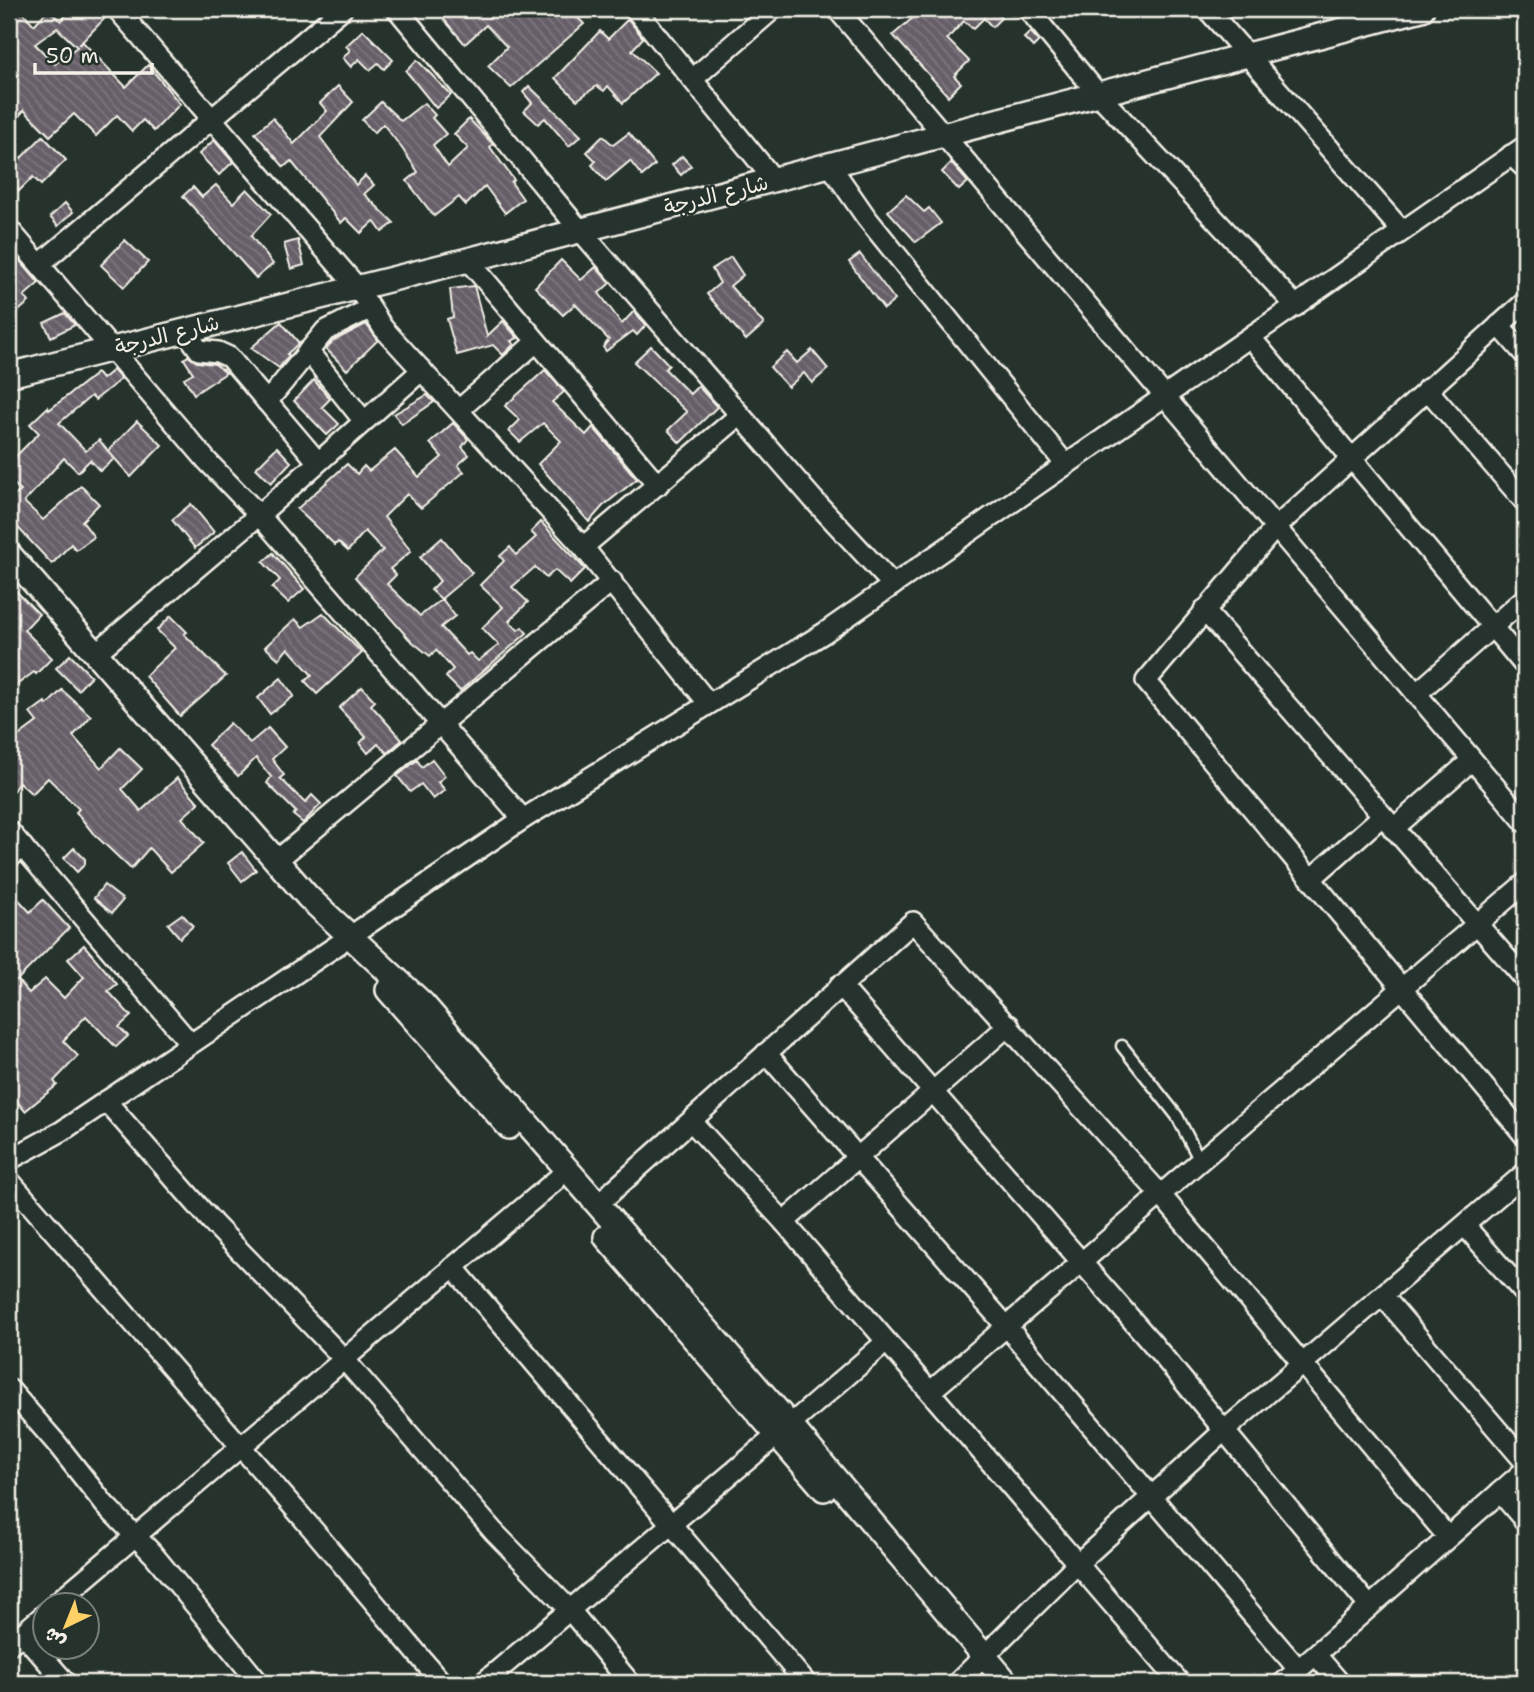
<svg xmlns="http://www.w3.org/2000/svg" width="1534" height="1692" viewBox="0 0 1534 1692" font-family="'Shantell Sans','Playpen Sans Arabic',sans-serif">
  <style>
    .building { fill: url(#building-back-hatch); stroke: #f4f1e8; stroke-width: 2; fill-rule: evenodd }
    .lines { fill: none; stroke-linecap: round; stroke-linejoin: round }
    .service-casing { stroke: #f4f1e8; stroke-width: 15 }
    .minor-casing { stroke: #f4f1e8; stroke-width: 24 }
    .tertiary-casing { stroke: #f4f1e8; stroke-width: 28 }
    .service { stroke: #26332d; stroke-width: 10 }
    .minor { stroke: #26332d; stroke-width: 19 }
    .tertiary { stroke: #26332d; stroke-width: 23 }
    .labels { text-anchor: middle; stroke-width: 5; stroke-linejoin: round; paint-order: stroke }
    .street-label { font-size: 21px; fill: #f4f1e8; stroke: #26332d }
  </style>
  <defs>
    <pattern id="building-back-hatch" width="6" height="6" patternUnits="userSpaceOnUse" patternTransform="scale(1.75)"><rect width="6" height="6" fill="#665f68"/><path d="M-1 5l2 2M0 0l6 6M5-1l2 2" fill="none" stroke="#7c767e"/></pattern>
  </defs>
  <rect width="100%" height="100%" fill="#26332d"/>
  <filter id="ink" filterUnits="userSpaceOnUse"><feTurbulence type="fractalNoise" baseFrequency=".0143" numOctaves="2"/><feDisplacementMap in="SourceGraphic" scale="14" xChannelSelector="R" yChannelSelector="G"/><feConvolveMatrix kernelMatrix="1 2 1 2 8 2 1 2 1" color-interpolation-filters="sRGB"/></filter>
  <g filter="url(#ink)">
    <g class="building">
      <path d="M 9,9 L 20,9 L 34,25 L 48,10 L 61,21 L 72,9 L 102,9 L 107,16 L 79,45 L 83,42 L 126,87 L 148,65 L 180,104 L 154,131 L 143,120 L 132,131 L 117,115 L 96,136 L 74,114 L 50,136 L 24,110 L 9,128 ZM 57,28 L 77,47 L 55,64 L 35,44 Z"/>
      <polygon points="435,9 468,9 475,16 483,9 569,9 584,24 511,88 488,66 507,47 486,25 465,44"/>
      <polygon points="907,9 992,9 1001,18 992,27 984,18 973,29 964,21 947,39 969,61 954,76 961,83 948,96 893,35 915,16"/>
      <polygon points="628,19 643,38 632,50 656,73 623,103 608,86 604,91 597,86 577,100 555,78 600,31 608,39"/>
      <polygon points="363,30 393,60 384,69 378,63 370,70 359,59 351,67 343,58 350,50 346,46"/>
      <polygon points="1031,32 1039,41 1033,47 1024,38"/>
      <polygon points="417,60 451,95 436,108 406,71"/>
      <polygon points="338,86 353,102 320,137 356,185 365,176 374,185 364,194 394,223 382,232 374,221 361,233 346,218 341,223 291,161 284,167 255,133 273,118 294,144 327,111 320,103"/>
      <polygon points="529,86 581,136 569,146 545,118 538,124 524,111 532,103 523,92"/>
      <polygon points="381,102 401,121 424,103 435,115 432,118 446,134 433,145 448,167 468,148 454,134 469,119 493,144 490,147 514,180 511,182 523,199 505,213 485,186 466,205 459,197 434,216 407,181 418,172 401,147 383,124 374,133 362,120"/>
      <polygon points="629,133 655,165 642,176 630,161 606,181 592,165 596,161 587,152 603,136 613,145"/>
      <polygon points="43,136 66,160 41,185 33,177 19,191 9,180 9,170"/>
      <polygon points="214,140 233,162 219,175 199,154"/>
      <polygon points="682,156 691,166 681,175 672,165"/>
      <polygon points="951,163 968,182 959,190 942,172"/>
      <polygon points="216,185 233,203 247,189 271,214 251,236 273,264 256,278 183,196 193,187 202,197"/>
      <polygon points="906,195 924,212 929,208 941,223 916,242 888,211"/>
      <polygon points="65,203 73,212 58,226 50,217"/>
      <polygon points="125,240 148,262 124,287 101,265"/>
      <polygon points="298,240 304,265 291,269 284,244"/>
      <polygon points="9,248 39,283 24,296 29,302 9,319"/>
      <polygon points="860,254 895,300 884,309 849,262"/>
      <polygon points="731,257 743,275 730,286 764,324 746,340 707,294 720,283 712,269"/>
      <polygon points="561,260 581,280 596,267 610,283 599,293 622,324 634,311 646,325 637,335 633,331 606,351 603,347 609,340 575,304 563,315 535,287"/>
      <polygon points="474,286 487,336 503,321 518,338 511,341 514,344 503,355 493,345 457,355 447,319 453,317 450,289"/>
      <polygon points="65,313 75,325 51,337 44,323"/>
      <polygon points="281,322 299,343 287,354 289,355 279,368 251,348"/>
      <polygon points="366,324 378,340 347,370 326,349 333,341"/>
      <polygon points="651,346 669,365 665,369 690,394 698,386 717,407 680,443 668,430 687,412 634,362"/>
      <polygon points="812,350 828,369 812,383 804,373 788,387 770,367 787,352 797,363"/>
      <polygon points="188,356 197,362 215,364 226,373 194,394 184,378 193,373 184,359"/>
      <polygon points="113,370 121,379 95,400 91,396 59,423 86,451 99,440 114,459 100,471 90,460 78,472 64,458 24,502 43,520 81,486 99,504 82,521 94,537 76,550 71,544 52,564 9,518 9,499 21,491 9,479 9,463 39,433 30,424 48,407 49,410 97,373 102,379"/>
      <polygon points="545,370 564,392 552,402 586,435 593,427 637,479 603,506 589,522 538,464 561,441 543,423 520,442 509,431 520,420 505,406"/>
      <polygon points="314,380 330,399 322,407 339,424 327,435 294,401"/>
      <polygon points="427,395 434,402 402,424 394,414"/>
      <polygon points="137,421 162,445 131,477 108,451"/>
      <polygon points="453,423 468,439 462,447 469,455 458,465 464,472 421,508 407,494 384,517 411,551 390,569 396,575 387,584 420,616 442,599 455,616 441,627 467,655 470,653 478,661 499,645 482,628 503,607 480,585 504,561 500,556 510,547 516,555 536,537 531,532 541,522 585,569 570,584 555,570 546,578 535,567 512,587 528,602 509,621 518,630 522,627 527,633 460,691 446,677 453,669 436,650 430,656 409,639 355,577 383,550 365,531 348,551 338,542 335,545 297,509 347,464 357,474 364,466 369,471 395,450 419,477 442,457 430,443"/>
      <polygon points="277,447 291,462 271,483 256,468"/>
      <polygon points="191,504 214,532 195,548 172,520"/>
      <polygon points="442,538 472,573 441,599 431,590 440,581 420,557"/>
      <polygon points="273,553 304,589 288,603 272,588 280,580 263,562"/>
      <polygon points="15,590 39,614 24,630 52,658 36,674 34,672 15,686 9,678 9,596"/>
      <polygon points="323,613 362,653 317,694 305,681 312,675 288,648 279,659 265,647 295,619 303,627"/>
      <polygon points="171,616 187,632 184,634 226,676 180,716 145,676 175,648 157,630"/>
      <polygon points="70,655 91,676 78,690 56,668"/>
      <polygon points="281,678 294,696 270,714 258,698"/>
      <polygon points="362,687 375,701 371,705 402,740 387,753 378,744 368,753 360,743 366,737 339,708"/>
      <polygon points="62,690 91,716 73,736 101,768 120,748 142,769 122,789 141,811 177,778 199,803 182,818 204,843 171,872 149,848 131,869 93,833 76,812 79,809 48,778 32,794 19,782 9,797 9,743 37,722 30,713 45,702 47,705"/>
      <polygon points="230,723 250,743 268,728 285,747 272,759 284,775 280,778 305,803 312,795 321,804 303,823 293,815 296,812 267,783 271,777 256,758 238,776 208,745"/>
      <polygon points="432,759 445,776 438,782 445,790 433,799 421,784 410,792 397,776 417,760 422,767"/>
      <polygon points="74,848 85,859 85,864 77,872 64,858"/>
      <polygon points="242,852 256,870 242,881 228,863"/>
      <polygon points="104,885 123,900 112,913 94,898"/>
      <polygon points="9,889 30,912 43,900 69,928 17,980 29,993 45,979 64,998 84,977 68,959 84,945 117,984 108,991 131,1016 119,1027 128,1036 116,1047 86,1016 63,1041 78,1056 54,1081 57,1085 25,1111 9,1092 9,954 16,947 9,939"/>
      <polygon points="182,914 193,926 180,938 168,924"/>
    </g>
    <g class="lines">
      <defs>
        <polyline id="service" points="1122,1046 1177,1116 1200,1161"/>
        <g id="minor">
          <polyline points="117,9 357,287 383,328 583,547 709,704"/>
          <polyline points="397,9 579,229 813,499 893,585"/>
          <polyline points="635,9 774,180"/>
          <polyline points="837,9 1525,822"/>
          <polyline points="1028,9 1099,95 1296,306"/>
          <polyline points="1207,9 1402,231"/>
          <polyline points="694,78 773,9"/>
          <polyline points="1511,155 1525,168"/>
          <polyline points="830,165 866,217 1066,465"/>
          <polyline points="9,229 208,462 259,515 523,819"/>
          <polyline points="468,260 658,485"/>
          <polyline points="40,264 342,9"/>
          <polyline points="1525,302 1275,528 1146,681 1525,1136"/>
          <polyline points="1499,325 1525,355"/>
          <polyline points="186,332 199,350 218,352 229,357 317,461"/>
          <polyline points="1252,339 1525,666"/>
          <polyline points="308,351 363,420"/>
          <polyline points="1427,389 1525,502"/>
          <polyline points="267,402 325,331 369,309"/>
          <polyline points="460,409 536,342"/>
          <polyline points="583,547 740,415"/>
          <polyline points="1204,610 1525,979"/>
          <polyline points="96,653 259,515 422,370"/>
          <polyline points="1416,694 1525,598"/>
          <polyline points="1393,829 1472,760"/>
          <polyline points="9,831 189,1042"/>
          <polyline points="9,858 23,847"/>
          <polyline points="276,861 612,581"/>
          <polyline points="1312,878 1381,817"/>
          <polyline points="352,935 523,819 824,633 1525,146"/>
          <polyline points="840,985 1152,1343 1369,1606"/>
          <polyline points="766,1053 1007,1327 1299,1670"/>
          <polyline points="106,1101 213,1223 343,1358 494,1532 569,1609 630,1683"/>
          <polyline points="692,1122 784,1222 1180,1683"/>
          <polyline points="9,1160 62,1131 339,944"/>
          <polyline points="9,1180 315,1532 442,1683"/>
          <polyline points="598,1204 913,922 1161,1195 1447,1536"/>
          <polyline points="784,1222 1009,1025"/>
          <polyline points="1465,1226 1525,1294"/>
          <polyline points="453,1267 806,1683"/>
          <polyline points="1383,1296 1525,1462"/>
          <polyline points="9,1389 57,1444 105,1505 153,1554 259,1683"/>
          <polyline points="931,1391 1525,883"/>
          <polyline points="790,1425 886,1342"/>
          <polyline points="1500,1492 1525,1521"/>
          <polyline points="55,1604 556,1180"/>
          <polyline points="22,1633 66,1683"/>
          <polyline points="9,1645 46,1613"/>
          <polyline points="1316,1655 1340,1683"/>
          <polyline points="483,1683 777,1435"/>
          <polyline points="957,1683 1076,1565 1225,1430 1525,1173"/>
          <polyline points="1283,1683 1525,1470"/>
        </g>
        <g id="tertiary">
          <polyline points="9,375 468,260 1422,9"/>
          <polyline points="9,554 308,897 423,1004 790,1425 1007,1683"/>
          <polyline points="388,990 509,1127"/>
          <polyline points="606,1237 824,1489"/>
        </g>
      </defs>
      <use href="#service" class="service-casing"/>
      <use href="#minor" class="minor-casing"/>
      <use href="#tertiary" class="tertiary-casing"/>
      <use href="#service" class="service"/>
      <use href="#minor" class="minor"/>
      <use href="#tertiary" class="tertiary"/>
    </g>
  </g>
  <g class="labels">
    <g class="street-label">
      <text transform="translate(716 195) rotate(-14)" y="7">شارع الدرجة</text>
      <text transform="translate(167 335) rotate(-14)" y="7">شارع الدرجة</text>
    </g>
  </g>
  <rect width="1534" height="1692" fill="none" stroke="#26332d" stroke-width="35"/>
  <rect x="18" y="18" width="1499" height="1657" fill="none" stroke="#f4f1e8" stroke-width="2.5" filter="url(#ink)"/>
  <g transform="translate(66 1626) rotate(223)"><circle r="33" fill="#26332d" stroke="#787f78" stroke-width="2"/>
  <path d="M0-5L12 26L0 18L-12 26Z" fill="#ffd166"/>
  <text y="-10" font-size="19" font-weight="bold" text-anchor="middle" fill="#f4f1e8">ش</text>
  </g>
  <path d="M35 63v10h117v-10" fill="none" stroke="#f4f1e8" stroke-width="3.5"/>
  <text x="46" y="63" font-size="21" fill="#f4f1e8" stroke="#26332d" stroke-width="5" paint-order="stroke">50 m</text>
</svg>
